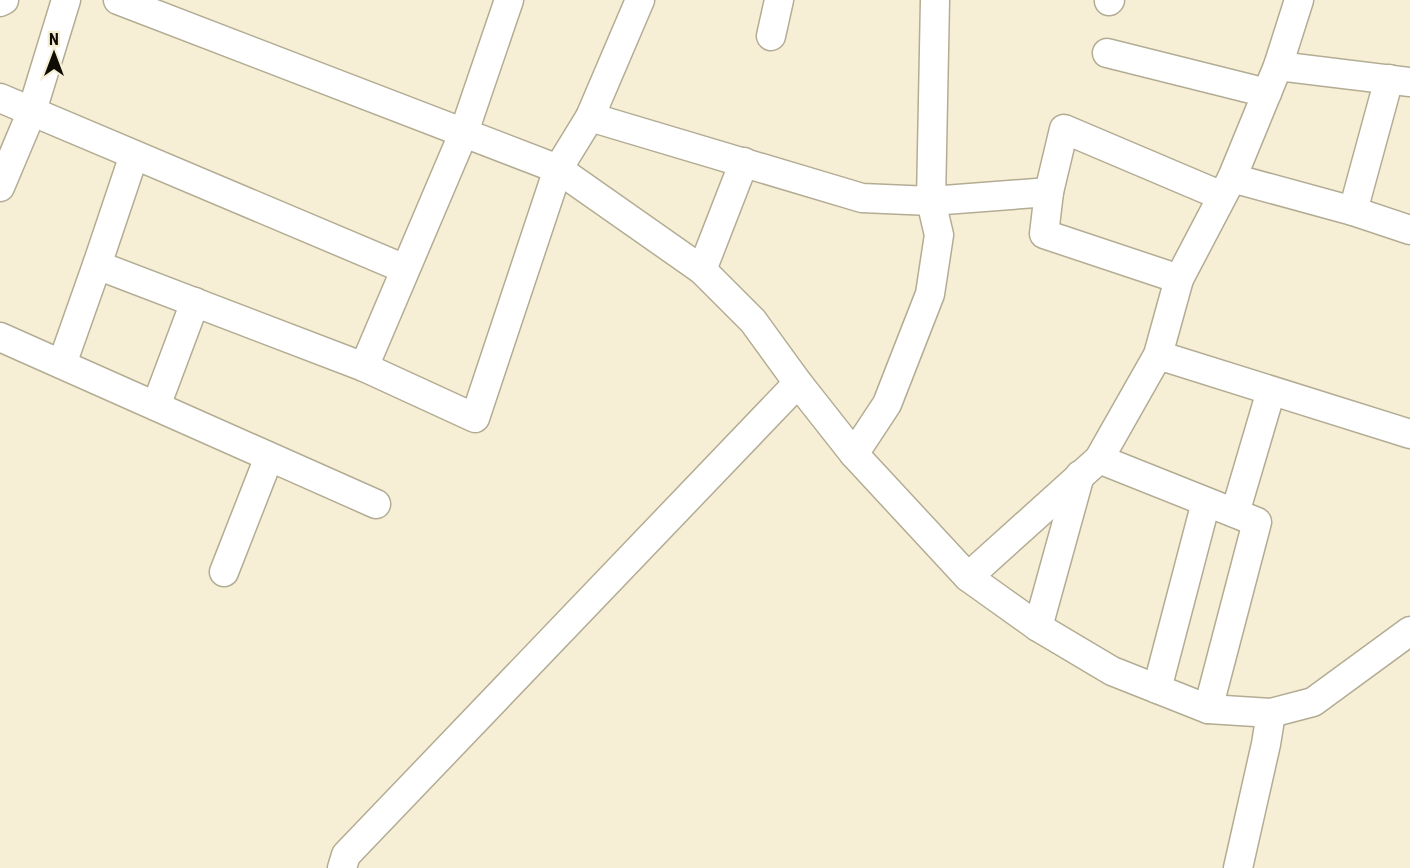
<svg xmlns="http://www.w3.org/2000/svg" width="1410" height="868" viewBox="0 0 1410 868" font-family="'Roboto Condensed',sans-serif">
  <style>
    .lines { fill: none; stroke-linecap: round; stroke-linejoin: round }
    .street-casing { stroke: #b3ac94; stroke-width: 31 }
    .street { stroke: #fff; stroke-width: 28 }
  </style>
  <rect width="100%" height="100%" fill="#f6efd5"/>
  <g class="lines">
    <defs>
      <g id="street">
        <polyline points="118,0 558,169 702,270 753,321 798,383 854,454 968,577 1038,627 1112,671 1208,709 1271,713 1313,702 1410,631"/>
        <polyline points="1109,1 1110,0"/>
        <polyline points="0,2 4,0"/>
        <polyline points="771,36 779,0"/>
        <polyline points="1107,53 1267,93"/>
        <polyline points="1278,66 1410,82"/>
        <polyline points="0,98 405,269"/>
        <polyline points="590,117 862,198 931,201 1049,192"/>
        <polyline points="1232,178 1353,211 1410,230"/>
        <polyline points="0,187 32,111 66,0"/>
        <polyline points="1353,211 1389,79"/>
        <polyline points="97,265 364,367 475,418 558,169 590,117 640,0"/>
        <polyline points="702,270 744,162"/>
        <polyline points="1179,279 1044,234 1049,192 1064,129 1222,196"/>
        <polyline points="0,337 376,504"/>
        <polyline points="1158,355 1410,434"/>
        <polyline points="62,364 97,265 134,155"/>
        <polyline points="364,367 464,132 509,0"/>
        <polyline points="156,406 195,302"/>
        <polyline points="854,454 887,404 930,294 939,235 931,201 935,0"/>
        <polyline points="1099,459 1257,522 1208,709"/>
        <polyline points="1235,513 1271,391"/>
        <polyline points="224,572 269,457"/>
        <polyline points="968,577 1099,459 1158,355 1179,279 1232,178 1278,66 1299,0"/>
        <polyline points="1038,627 1080,475"/>
        <polyline points="1157,689 1206,502"/>
        <polyline points="342,868 346,855 798,383"/>
        <polyline points="1238,868 1266,744 1271,713"/>
      </g>
    </defs>
    <use href="#street" class="street-casing"/>
    <use href="#street" class="street"/>
  </g>
  <g transform="translate(54 54)" stroke="#f6efd5" stroke-width="4.5" paint-order="stroke">
  <path d="M0-4.5L10 22L0 15L-10 22Z" fill="#0f0c05"/>
  <text y="-9" font-size="16" font-weight="bold" text-anchor="middle" fill="#0f0c05">N</text>
  </g>
</svg>
